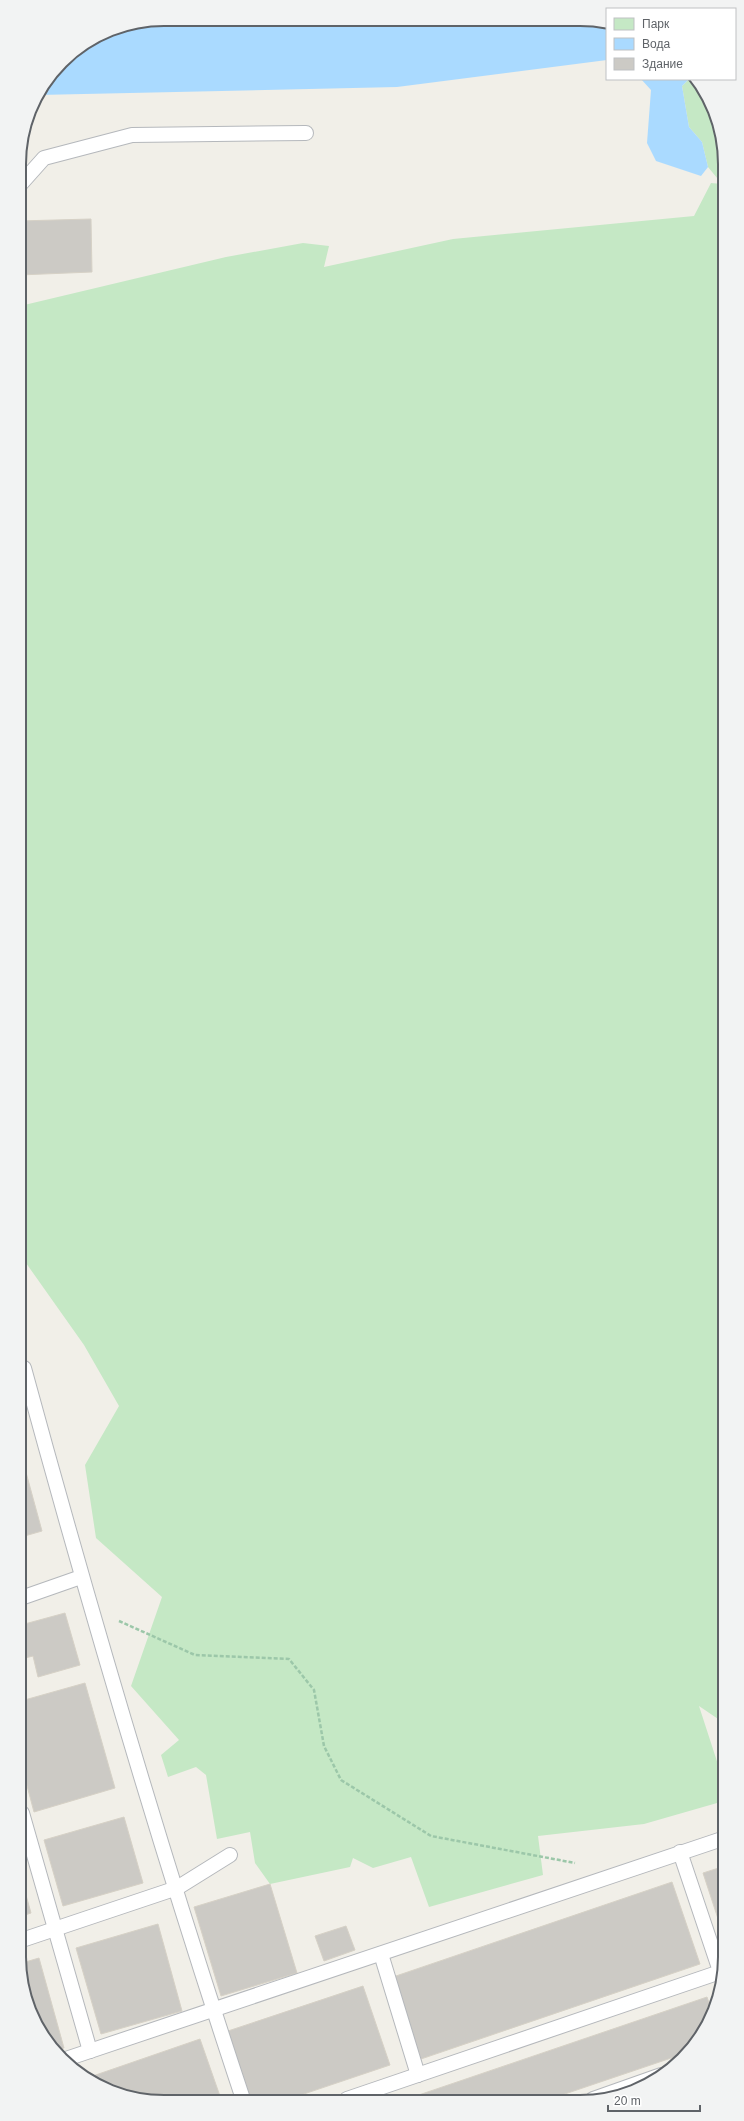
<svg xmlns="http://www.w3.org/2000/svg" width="744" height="2121" viewBox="0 0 744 2121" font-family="Helvetica,sans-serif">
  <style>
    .green { fill: #c5e8c5 }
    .water { fill: #aadaff }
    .building { fill: #cccac5; stroke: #d6d1c6 }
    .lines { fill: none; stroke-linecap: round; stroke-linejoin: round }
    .lane-casing { stroke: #b5b8bc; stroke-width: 16 }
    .path { stroke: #9cc7a9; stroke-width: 2.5; stroke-dasharray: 4 2; stroke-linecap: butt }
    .lane { stroke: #fff; stroke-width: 14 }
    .rim { fill: none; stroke: #5f6368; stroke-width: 2 }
  </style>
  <rect width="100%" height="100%" fill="#f1efe8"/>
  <polygon class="green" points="689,79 696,79 706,92 722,136 724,1723 699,1706 724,1783 724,1801 644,1824 538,1836 543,1875 429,1907 411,1857 373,1868 353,1858 350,1867 270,1884 255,1863 250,1832 217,1839 206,1775 196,1767 168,1777 161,1755 179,1740 131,1686 162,1597 96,1538 85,1465 119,1406 84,1345 26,1263 21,1259 20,306 226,257 303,243 329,246 324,267 453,239 694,216 711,183 722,184 708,167 702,142 689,127 682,86"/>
  <g class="water">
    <polygon points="164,19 607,22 607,60 397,87 38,95 68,55 109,30"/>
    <polygon points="641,79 689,79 682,86 689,127 702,142 708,167 701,176 656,161 647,143 651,90"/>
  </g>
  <g class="building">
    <polygon points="91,219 92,272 19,275 19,221"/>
    <polygon points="21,1454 42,1531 21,1537"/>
    <polygon points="65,1613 80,1665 38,1677 33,1656 21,1659 21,1625"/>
    <polygon points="85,1683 115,1788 34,1812 22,1767 21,1701"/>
    <polygon points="124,1817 143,1883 63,1906 44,1840"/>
    <polygon points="725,1866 725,1940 703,1873"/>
    <polygon points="22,1881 31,1913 22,1916"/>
    <polygon points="672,1882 700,1964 421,2059 393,1977"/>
    <polygon points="270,1884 297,1973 221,1996 194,1907"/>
    <polygon points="158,1924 182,2011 101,2034 76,1948"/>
    <polygon points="346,1926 355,1950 324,1961 315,1936"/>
    <polygon points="39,1958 64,2048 54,2050 38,2029 22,1985 22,1963"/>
    <polygon points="363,1986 390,2065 289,2099 248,2099 225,2032"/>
    <polygon points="707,1997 713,2014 689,2052 550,2099 407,2099"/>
    <polygon points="200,2039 221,2099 136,2099 100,2087 87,2078"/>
  </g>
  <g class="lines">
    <defs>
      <g id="lane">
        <polyline points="19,186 44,158 132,135 306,133"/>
        <path d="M 24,1368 C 91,1614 163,1858 243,2099"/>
        <polyline points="21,1598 81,1577"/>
        <polyline points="22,1813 90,2051"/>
        <polyline points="680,1852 722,1977"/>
        <polyline points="22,1940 177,1888 230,1855"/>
        <polyline points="381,1954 418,2075"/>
        <polyline points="63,2060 725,1838"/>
        <polyline points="347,2099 723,1971"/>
        <polyline points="593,2099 661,2075"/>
      </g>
    </defs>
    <use href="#lane" class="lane-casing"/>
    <polyline class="path" points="119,1621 195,1655 289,1659 314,1690 324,1746 341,1780 431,1836 575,1863"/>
    <use href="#lane" class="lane"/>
  </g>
  <path d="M0 0H744V2121H0ZM164 26H580A138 138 0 0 1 718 164V1957A138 138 0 0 1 580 2095H164A138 138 0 0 1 26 1957V164A138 138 0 0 1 164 26Z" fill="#f2f3f3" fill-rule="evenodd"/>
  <path class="rim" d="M164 26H580A138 138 0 0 1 718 164V1957A138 138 0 0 1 580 2095H164A138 138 0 0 1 26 1957V164A138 138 0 0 1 164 26Z"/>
  <rect x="606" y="8" width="130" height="72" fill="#ffffff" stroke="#bfc1c3"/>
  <rect x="614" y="18" width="20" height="12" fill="#c5e8c5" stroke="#bfc1c3"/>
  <text x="642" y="28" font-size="12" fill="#5f6368">Парк</text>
  <rect x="614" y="38" width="20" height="12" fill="#aadaff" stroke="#bfc1c3"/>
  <text x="642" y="48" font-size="12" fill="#5f6368">Вода</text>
  <rect x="614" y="58" width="20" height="12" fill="#cccac5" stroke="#bfc1c3"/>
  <text x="642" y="68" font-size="12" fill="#5f6368">Здание</text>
  <path d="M608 2105v6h92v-6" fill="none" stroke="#5f6368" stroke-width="2"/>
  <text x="614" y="2105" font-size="12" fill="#5f6368" stroke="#ffffff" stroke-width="3" paint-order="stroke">20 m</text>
</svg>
